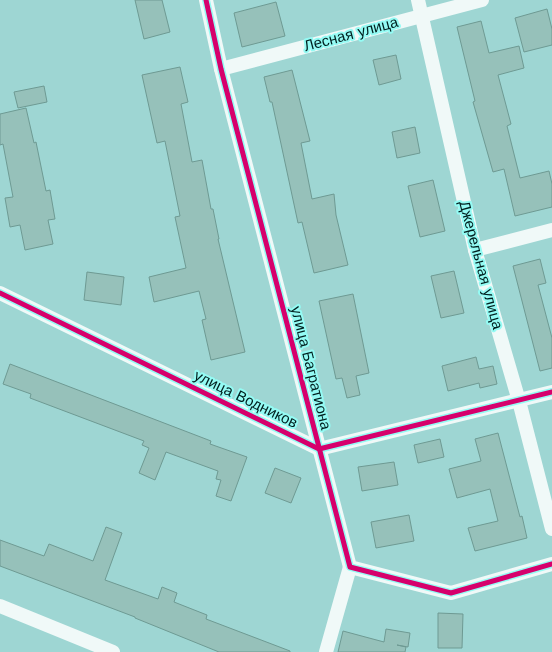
<svg xmlns="http://www.w3.org/2000/svg" width="552" height="652" viewBox="0 0 552 652" font-family="'Work Sans',sans-serif">
  <style>
    .building { fill: #96c1ba; stroke: #6e9a93 }
    .lines { fill: none; stroke-linecap: round; stroke-linejoin: round }
    .minor { stroke: #f0f9f8; stroke-width: 14 }
    .cycleway-casing { stroke: #94fbf4; stroke-width: 8 }
    .cycleway { stroke: #d6006c; stroke-width: 5 }
    .labels { text-anchor: middle; stroke-width: 4; stroke-linejoin: round; paint-order: stroke }
    .street-label { font-size: 15px; fill: #001f1e; stroke: #94fbf4 }
  </style>
  <rect width="100%" height="100%" fill="#9ed6d3"/>
  <g class="building">
    <polygon points="135,0 162,0 170,32 144,39"/>
    <polygon points="276,2 285,36 242,47 234,13"/>
    <polygon points="547,9 552,29 552,45 524,52 515,18"/>
    <polygon points="481,21 489,53 519,46 524,68 498,75 511,124 507,126 520,178 549,171 552,184 552,207 515,216 504,169 493,172 473,102 475,101 457,27"/>
    <polygon points="396,55 401,79 379,85 373,60"/>
    <polygon points="180,67 188,102 181,104 192,162 202,160 211,209 213,209 219,239 218,239 245,352 211,360 202,320 206,319 199,291 154,302 149,277 186,268 175,217 180,216 165,141 157,143 142,75"/>
    <polygon points="292,70 310,141 301,143 312,199 334,194 336,215 348,265 314,273 302,222 298,223 272,102 270,102 264,77"/>
    <polygon points="44,86 47,102 18,108 14,92"/>
    <polygon points="26,108 34,143 36,142 46,191 50,190 55,219 48,220 53,244 25,250 20,225 10,227 5,198 13,197 3,144 0,145 0,114"/>
    <polygon points="415,127 420,153 397,158 392,132"/>
    <polygon points="433,180 445,231 420,237 408,186"/>
    <polygon points="540,259 546,283 538,285 552,338 552,368 540,371 513,266"/>
    <polygon points="454,271 464,313 441,318 431,276"/>
    <polygon points="87,272 124,277 121,305 84,300"/>
    <polygon points="353,294 369,373 356,376 360,395 347,398 342,378 336,379 319,301"/>
    <polygon points="476,357 479,369 493,366 497,384 480,388 479,383 448,391 442,366"/>
    <polygon points="10,364 211,441 210,444 247,457 231,501 216,496 221,480 216,479 218,471 166,452 155,480 139,473 149,448 142,445 144,441 30,398 31,394 3,384"/>
    <polygon points="498,433 520,517 522,516 527,538 475,551 468,528 498,521 490,489 457,498 449,469 481,461 475,439"/>
    <polygon points="440,439 444,457 418,463 414,445"/>
    <polygon points="394,462 398,485 362,491 358,467"/>
    <polygon points="275,468 301,478 291,503 265,493"/>
    <polygon points="409,515 414,541 376,548 371,522"/>
    <polygon points="106,527 122,533 105,580 158,599 162,587 177,593 174,602 207,615 206,619 290,651 290,652 219,652 135,618 135,617 0,566 0,540 44,556 49,544 93,561"/>
    <polygon points="438,613 463,614 462,648 438,648"/>
    <polygon points="386,629 410,633 408,647 397,645 406,647 405,652 338,652 343,631 384,642"/>
  </g>
  <g class="lines">
    <g class="minor">
      <polyline points="206,0 221,69 350,567 451,593 552,564"/>
      <polyline points="418,0 475,250 519,401 552,529"/>
      <polyline points="221,69 482,0"/>
      <polyline points="475,250 552,230"/>
      <polyline points="0,293 319,449 552,392"/>
      <polyline points="0,606 113,652"/>
      <polyline points="326,652 350,567"/>
    </g>
    <defs>
      <g id="cycleway">
        <polyline points="206,0 221,69 350,567 451,593 552,564"/>
        <polyline points="0,293 319,449 552,392"/>
      </g>
    </defs>
    <use href="#cycleway" class="cycleway-casing"/>
    <use href="#cycleway" class="cycleway"/>
  </g>
  <g class="labels">
    <g class="street-label">
      <text transform="translate(351 34) rotate(-15)" y="5">Лесная улица</text>
      <text transform="translate(481 265) rotate(75)" y="5">Джерельная улица</text>
      <text transform="translate(311 368) rotate(76)" y="5">улица Багратиона</text>
      <text transform="translate(246 399) rotate(26)" y="5">улица Водников</text>
    </g>
  </g>
</svg>
